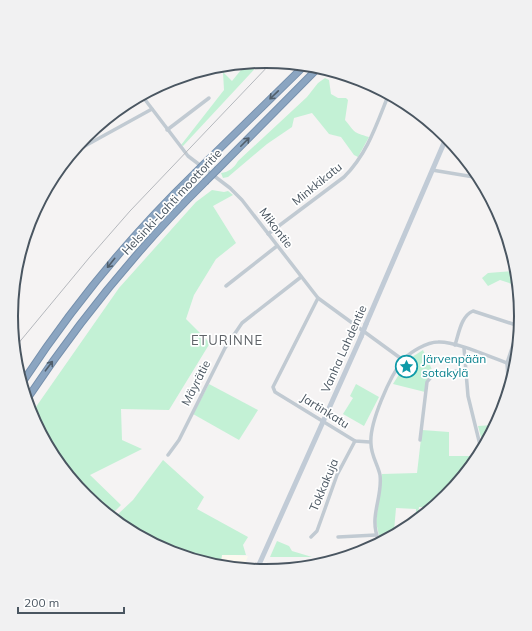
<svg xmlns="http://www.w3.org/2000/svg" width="532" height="631" viewBox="0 0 532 631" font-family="Mulish,sans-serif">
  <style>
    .commercial { fill: #fdf9ef }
    .green { fill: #c3f1d5 }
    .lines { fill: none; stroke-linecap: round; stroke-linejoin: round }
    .motorway-casing { stroke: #7690ad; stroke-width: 8 }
    .minor { stroke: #c1cad2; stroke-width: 3.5 }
    .secondary { stroke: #c1cbd6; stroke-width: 5 }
    .motorway { stroke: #8ba5c1; stroke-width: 6 }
    .rail { stroke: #b5b8bd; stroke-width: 1 }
    .motorway-bridge-casing { stroke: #7690ad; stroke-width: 8; stroke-linecap: butt }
    .secondary-bridge { stroke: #c1cbd6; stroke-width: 5 }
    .motorway-bridge { stroke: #8ba5c1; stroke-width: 6 }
    .oneway { stroke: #505e6b }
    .labels { text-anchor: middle; stroke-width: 3.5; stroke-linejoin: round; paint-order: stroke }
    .street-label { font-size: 12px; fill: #4a5661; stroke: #fff }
    .culture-label { font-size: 12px; fill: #0d838f; stroke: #fff; text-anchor: start }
    .neighbourhood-label { font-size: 13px; letter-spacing: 1px; fill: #5f6368; stroke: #fff }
    .rim { fill: none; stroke: #4a5661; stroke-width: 2 }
  </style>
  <rect width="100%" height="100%" fill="#f5f3f3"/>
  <polygon class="commercial" points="222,554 248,556 244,566 221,562"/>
  <g class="green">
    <polygon points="261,62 183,146 181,145 224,90 223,72 232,81 245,65"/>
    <path d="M 325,78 L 329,80 L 331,94 L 338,98 L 346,98 L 348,100 L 345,120 C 356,133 352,132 369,137 L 358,157 L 354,155 L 341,137 L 329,134 L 312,113 L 294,118 L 292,127 L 267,144 L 228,177 L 223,178 L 221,173 C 229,172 234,168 238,161 L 307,97 L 318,83 Z"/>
    <polygon points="212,190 224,192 228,191 233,195 213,206 236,243 216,259 194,295 186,319 210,343 169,410 121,409 122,440 142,449 90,475 121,505 112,514 86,496 31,414 119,288 196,202"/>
    <polygon points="512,271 515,285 500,280 488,286 482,278 488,273"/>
    <path d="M 423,350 L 434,374 L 427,380 L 425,392 L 393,384 L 403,368 L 408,368 C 408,357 413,357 423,350 Z"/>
    <polygon points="209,384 258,410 239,440 193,414"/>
    <polygon points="356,384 379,397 364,426 343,414 353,398 350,396"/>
    <polygon points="494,425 485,438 481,437 478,426"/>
    <polygon points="422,430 449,432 449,456 473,456 462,472 454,476 446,496 430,507 419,507 418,515 416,516 416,509 396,508 394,531 380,540 376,522 382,474 417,473"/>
    <polygon points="163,460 204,497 197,509 248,537 243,545 246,555 222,555 221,562 168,551 116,516 133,500"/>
    <polygon points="277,541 289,546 292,551 312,557 270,557"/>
  </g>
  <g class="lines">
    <defs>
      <g id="motorway">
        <polyline points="208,160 302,68"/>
        <polyline points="218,169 316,70"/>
        <path d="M 24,380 C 73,306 131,235 195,173"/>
        <path d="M 27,399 C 79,321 139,247 205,182"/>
      </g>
    </defs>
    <use href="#motorway" class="motorway-casing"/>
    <g class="minor">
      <polyline points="143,97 188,156 230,188 242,200 318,298 403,360"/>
      <polyline points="167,130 209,98"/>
      <polyline points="74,152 152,109"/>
      <polyline points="432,170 474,177"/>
      <path d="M 268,234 L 344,177 C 367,154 376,126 388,96"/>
      <polyline points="226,286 277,246"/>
      <polyline points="318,298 273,387 275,392 355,441 370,442"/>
      <path d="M 455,345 C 459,333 461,316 473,311 L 519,326"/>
      <polyline points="464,348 468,396 480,445"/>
      <polyline points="508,379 507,363 518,330"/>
      <polyline points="420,440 427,382 432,376 466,369"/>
      <polyline points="168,455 179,440 225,348 242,323 301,277"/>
      <polyline points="311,537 317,531 337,475 355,441"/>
      <polyline points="338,537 376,535"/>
      <path d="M 379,541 C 368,517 383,498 380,475 C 378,465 371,455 371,444 C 369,423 390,376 403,360 C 410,352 427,342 438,342 C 455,341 490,357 507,363"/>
    </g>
    <g class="secondary">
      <polyline points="366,324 447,136"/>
      <polyline points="257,569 361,337"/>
    </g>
    <use href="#motorway" class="motorway"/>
    <polyline class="rail" points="17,345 89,258 130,211 272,62"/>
    <defs>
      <g id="motorway-bridge">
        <polyline points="195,173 208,160"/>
        <polyline points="205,182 218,169"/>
      </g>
    </defs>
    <use href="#motorway-bridge" class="motorway-bridge-casing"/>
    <polyline class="secondary-bridge" points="361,337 366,324"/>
    <use href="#motorway-bridge" class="motorway-bridge"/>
  </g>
  <defs><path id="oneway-shaft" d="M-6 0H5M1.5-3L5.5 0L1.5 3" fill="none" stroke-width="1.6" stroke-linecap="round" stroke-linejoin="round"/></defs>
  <g class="oneway">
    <use href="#oneway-shaft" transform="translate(274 95) rotate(136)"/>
    <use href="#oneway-shaft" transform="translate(245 142) rotate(-45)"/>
    <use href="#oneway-shaft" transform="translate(111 263) rotate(129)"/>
    <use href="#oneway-shaft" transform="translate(49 366) rotate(-53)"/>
  </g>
  <defs>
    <symbol id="sight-ring" viewBox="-11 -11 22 22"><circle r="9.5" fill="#fff" stroke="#0f9aa8" stroke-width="1.5"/><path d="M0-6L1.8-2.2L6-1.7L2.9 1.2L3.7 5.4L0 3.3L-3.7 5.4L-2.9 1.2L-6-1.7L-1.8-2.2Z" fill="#0f9aa8"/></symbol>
  </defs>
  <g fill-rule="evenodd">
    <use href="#sight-ring" x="394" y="354" width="25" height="25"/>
  </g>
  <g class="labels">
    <g class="street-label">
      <text transform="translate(317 184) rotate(-39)" y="4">Minkkikatu</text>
      <text transform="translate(172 202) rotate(-47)" y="4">Helsinki-Lahti moottoritie</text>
      <text transform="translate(276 228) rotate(53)" y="4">Mikontie</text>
      <text transform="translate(344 349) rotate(-66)" y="4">Vanha Lahdentie</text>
      <text transform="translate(196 383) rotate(-63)" y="4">Mäyrätie</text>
      <text transform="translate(325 411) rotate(32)" y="4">Jartinkatu</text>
      <text transform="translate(324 485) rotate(-67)" y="4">Tokkakuja</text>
    </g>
    <g class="culture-label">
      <text x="422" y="363">Järvenpään<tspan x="422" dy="14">sotakylä</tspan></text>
    </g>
    <g class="neighbourhood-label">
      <text x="227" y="345">ETURINNE</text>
    </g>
  </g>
  <path d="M0 0H532V631H0ZM18 316a248 248 0 1 1 496 0a248 248 0 1 1-496 0Z" fill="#f1f1f2" fill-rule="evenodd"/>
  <path class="rim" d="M18 316a248 248 0 1 1 496 0a248 248 0 1 1-496 0Z"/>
  <path d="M18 607v6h106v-6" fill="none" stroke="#4a5661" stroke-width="2"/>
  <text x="24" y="607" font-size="12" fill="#4a5661" stroke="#ffffff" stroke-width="3" paint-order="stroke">200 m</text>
</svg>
